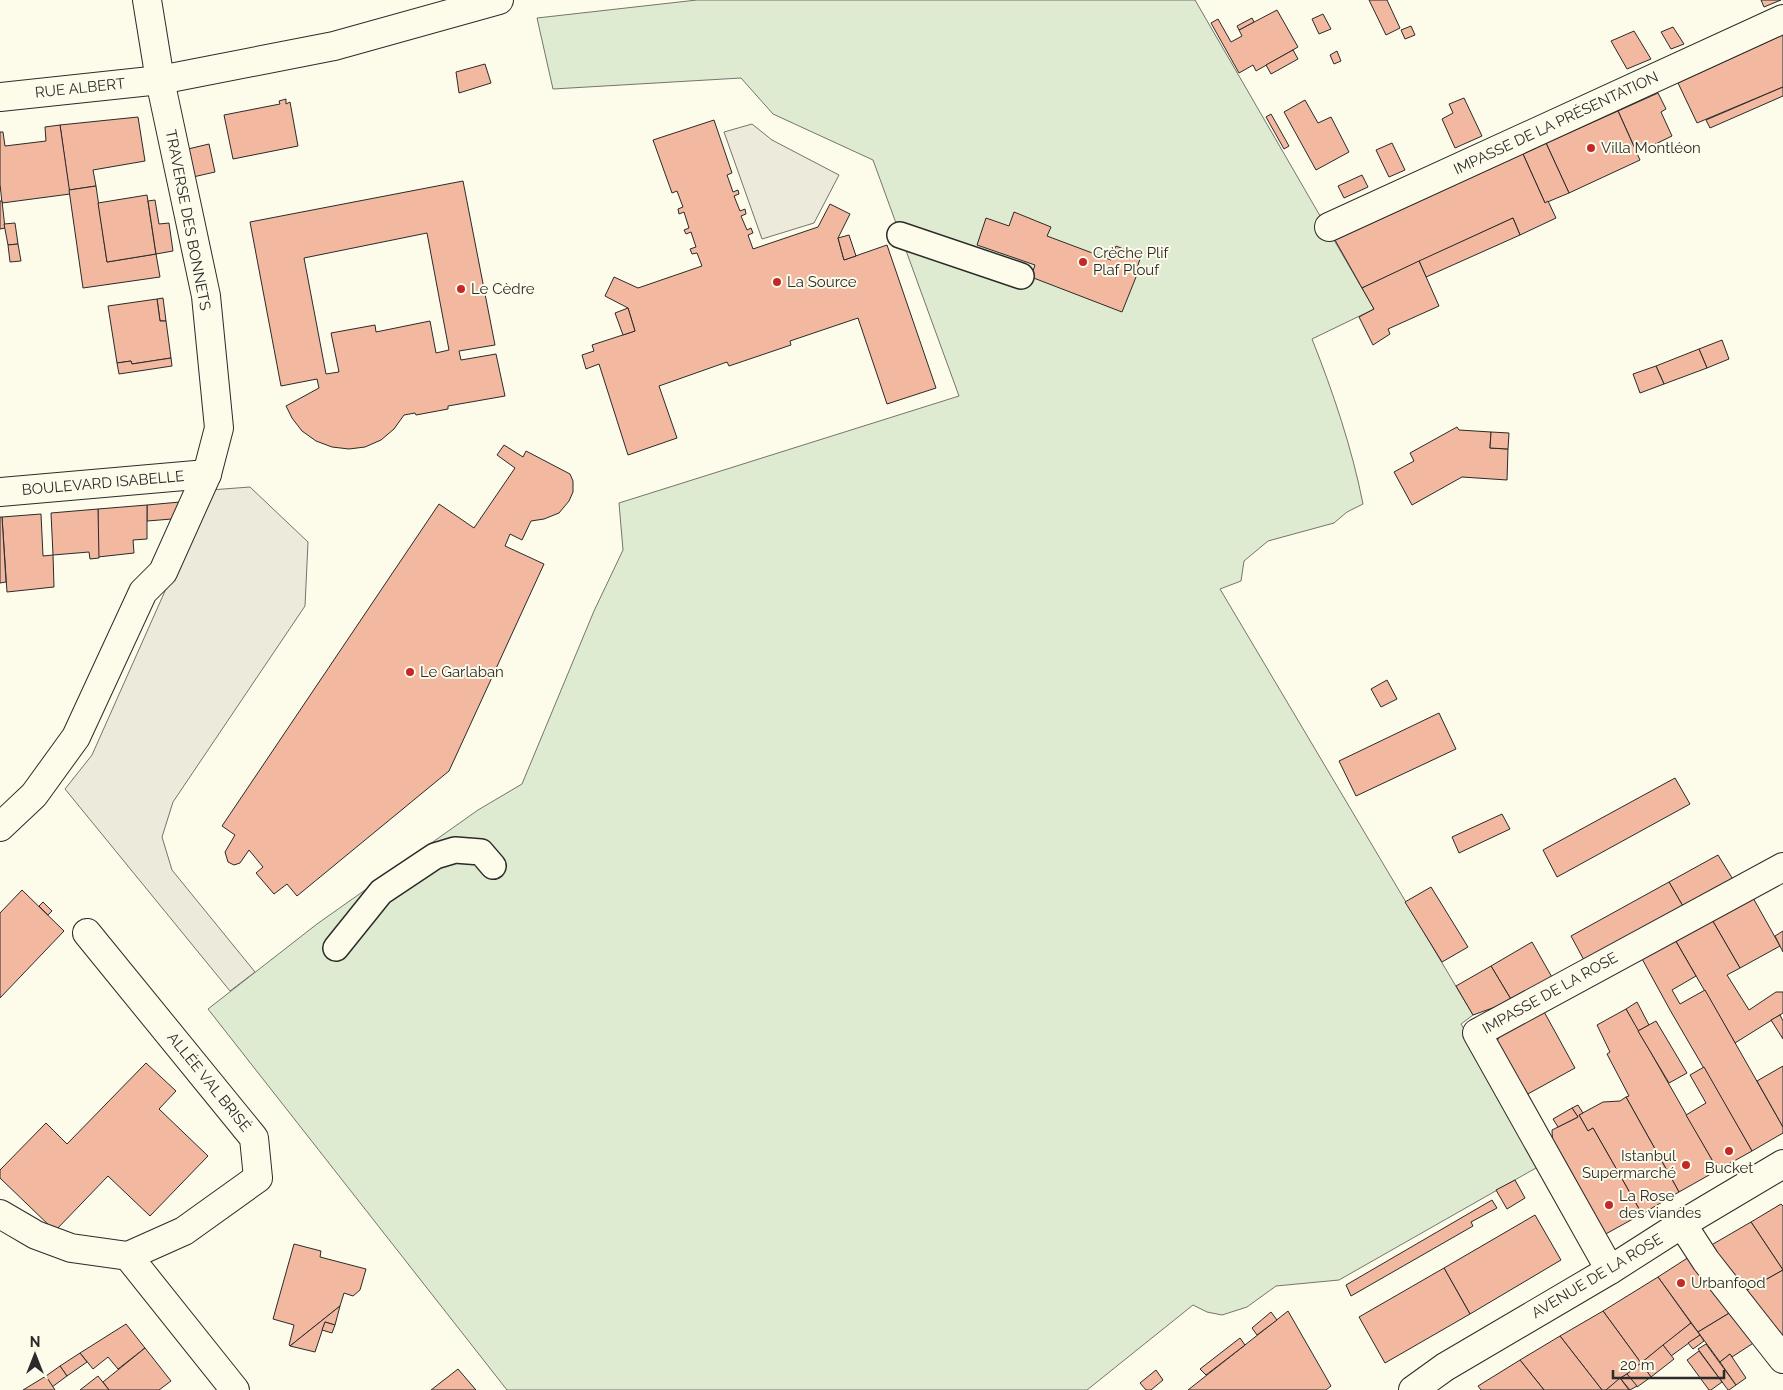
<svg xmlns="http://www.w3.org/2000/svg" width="1783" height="1390" viewBox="0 0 1783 1390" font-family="Raleway,sans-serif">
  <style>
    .green { fill: #deebd1; stroke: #74746e }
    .parking { fill: #eceadb; stroke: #74746e }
    .building { fill: #f2b8a0; stroke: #2b2b2b; fill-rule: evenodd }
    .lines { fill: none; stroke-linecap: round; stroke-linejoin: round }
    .pedestrian-casing { stroke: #2b2b2b; stroke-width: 28 }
    .minor-casing { stroke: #2b2b2b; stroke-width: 30 }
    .pedestrian { stroke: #fdfbea; stroke-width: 25 }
    .minor { stroke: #fdfbea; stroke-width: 28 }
    .poi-dot { fill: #c62828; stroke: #fdfbea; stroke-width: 2 }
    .labels { text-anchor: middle; stroke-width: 4; stroke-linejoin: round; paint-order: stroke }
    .street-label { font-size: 15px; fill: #2b2b2b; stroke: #fdfbea }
    .poi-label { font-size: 15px; fill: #2b2b2b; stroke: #fdfbea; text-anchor: start }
  </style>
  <rect width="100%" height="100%" fill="#fdfbea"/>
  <path class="green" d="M 697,0 L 1195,0 L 1374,309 L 1312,339 C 1333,392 1352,448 1363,504 L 1347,512 L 1334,523 L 1268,541 L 1244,561 L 1241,581 L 1220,589 L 1473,1015 L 1461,1024 L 1543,1164 L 1339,1280 L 1276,1286 L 1247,1307 L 1222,1315 L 1207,1312 L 1193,1305 L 1087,1390 L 507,1390 L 208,1009 L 317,924 L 478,810 L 522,784 L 594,611 L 623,550 L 619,503 L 959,396 L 873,160 L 773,114 L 741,78 L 553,89 L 537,18 Z"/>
  <g class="parking">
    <polygon points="752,124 772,140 839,175 814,223 762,239 724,132"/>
    <polygon points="250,487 308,542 305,606 173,802 162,837 172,870 255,972 230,991 65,789 92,755 210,490"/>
  </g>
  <g class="building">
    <polygon points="1369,0 1387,0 1400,28 1386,35"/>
    <polygon points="1761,0 1781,0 1764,7"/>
    <polygon points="1277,10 1298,47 1256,71 1253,65 1239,73 1211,23 1218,19 1231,42 1242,36 1239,30"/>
    <polygon points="1323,14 1331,29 1319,34 1312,19"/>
    <polygon points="1252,18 1254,22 1239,30 1237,26"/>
    <polygon points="1411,26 1415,35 1405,39 1401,30"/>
    <polygon points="1673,27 1684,44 1671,49 1661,32"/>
    <polygon points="1634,31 1651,59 1627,69 1611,41"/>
    <polygon points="1783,35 1783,87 1697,123 1678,83"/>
    <polygon points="1293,50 1298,59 1271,74 1266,65"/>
    <polygon points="1337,51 1341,61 1334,64 1330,55"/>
    <polygon points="485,64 491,83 459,93 456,72"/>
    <polygon points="1783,87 1783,96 1710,128 1706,120"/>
    <polygon points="1658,93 1666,109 1661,112 1672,136 1637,153 1618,111"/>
    <polygon points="1464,98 1482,136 1455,148 1442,119 1453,113 1449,104"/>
    <polygon points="286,99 286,104 290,102 298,146 233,159 224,115 280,104 279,101"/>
    <polygon points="1305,100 1318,123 1331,117 1349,152 1316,170 1284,112"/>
    <polygon points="1618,111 1640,160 1569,193 1546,143"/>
    <polygon points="1271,114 1289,146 1284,149 1266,117"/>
    <polygon points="138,117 145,161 93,170 96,186 69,190 60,125"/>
    <polygon points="714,120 732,173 727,175 733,192 738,190 739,194 734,196 740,211 745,209 746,214 741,216 747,230 751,228 753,233 748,235 753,249 818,227 830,204 850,214 838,238 844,260 887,245 936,388 887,404 858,318 790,341 791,345 729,366 727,362 659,386 677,438 628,455 599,364 586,369 582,355 594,351 592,345 635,331 628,308 605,296 614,277 638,288 702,266 697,253 692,254 690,249 696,247 691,232 686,234 684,230 689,228 684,212 679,214 678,209 683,207 677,191 672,193 653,140"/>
    <polygon points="60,125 70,194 2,203 0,184 0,132 3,132 5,146 46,141 45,127"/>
    <polygon points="1392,143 1405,170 1389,177 1376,150"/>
    <polygon points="1546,143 1569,193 1545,203 1523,154"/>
    <polygon points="209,144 215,172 193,177 188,149"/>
    <polygon points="1523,154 1545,203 1548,201 1556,218 1520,235 1513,218 1362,288 1335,240"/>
    <polygon points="1362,175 1368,187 1344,198 1338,186"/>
    <path d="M 463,181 L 495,345 L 459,351 L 461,360 L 496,354 L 505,396 L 448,406 L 448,409 L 416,415 L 415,413 L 404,415 L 394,429 L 381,440 L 365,447 L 349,449 L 332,447 L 316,441 L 302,431 L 292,418 L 286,406 L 319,388 L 317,379 L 281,386 L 250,222 ZM 427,233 L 449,350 L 436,353 L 430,321 L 376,332 L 375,325 L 331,333 L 339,372 L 326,374 L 304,258 Z"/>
    <polygon points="96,186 107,262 156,254 160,277 83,288 69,190"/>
    <polygon points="147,195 156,254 107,262 98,203"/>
    <polygon points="155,200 159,224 169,223 173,251 156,254 148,201"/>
    <polygon points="0,201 2,201 5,228 0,229"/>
    <polygon points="1014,212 1051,227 1047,236 1111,260 1116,246 1141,256 1136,271 1138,272 1122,312 1031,277 1035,265 977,245 986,218 1009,226"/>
    <polygon points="1513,218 1520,235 1426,277 1419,261"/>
    <polygon points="15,223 18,244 8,245 4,224"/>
    <polygon points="849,235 856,256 844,260 838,238"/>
    <polygon points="18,244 21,261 10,262 8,245"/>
    <polygon points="1419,261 1439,306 1388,329 1390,334 1373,345 1359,317 1374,309 1362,288"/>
    <polygon points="163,298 166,321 160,321 157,299"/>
    <polygon points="157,299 160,321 166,321 171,358 132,364 131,361 117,363 108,306"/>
    <polygon points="628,308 635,331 623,335 615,313"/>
    <polygon points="1722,340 1729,359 1707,368 1699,349"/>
    <polygon points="1699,349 1707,368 1664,384 1656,366"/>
    <polygon points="171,358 172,366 119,374 117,363 131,361 132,364"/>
    <polygon points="1656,366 1664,384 1640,393 1633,374"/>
    <polygon points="1457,427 1459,430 1491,432 1490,448 1508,449 1507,480 1462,477 1412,505 1394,472 1414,461 1410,453"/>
    <polygon points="1491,432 1509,433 1508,449 1490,448"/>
    <polygon points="504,445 523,457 526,451 570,474 573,481 573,492 569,501 559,513 544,519 531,521 522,540 510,534 505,546 544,564 449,771 297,896 287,884 274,894 256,873 263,867 249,850 240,863 234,865 228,862 225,852 235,835 222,826 439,504 474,528 515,468 497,455"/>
    <polygon points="180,502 172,519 147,521 147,505"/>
    <polygon points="147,505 147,539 133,540 134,553 98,557 98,509"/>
    <polygon points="98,509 99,558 90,559 89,552 53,555 51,513"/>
    <polygon points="41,514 43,556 53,555 54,587 7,592 2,517"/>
    <polygon points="0,517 2,517 6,582 0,583"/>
    <polygon points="1387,680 1397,699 1381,707 1371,689"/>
    <polygon points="1439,713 1456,749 1356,796 1339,761"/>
    <polygon points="1675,778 1690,804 1557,877 1543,850"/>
    <polygon points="1502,814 1510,829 1459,853 1452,837"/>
    <polygon points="1718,855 1734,881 1684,908 1669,882"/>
    <polygon points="1669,882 1684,908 1585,962 1571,936"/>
    <polygon points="1431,887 1468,947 1442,962 1405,902"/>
    <polygon points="22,890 64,931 0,998 0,913"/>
    <polygon points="1752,896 1780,946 1740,968 1711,918"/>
    <polygon points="43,902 52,911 48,915 39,906"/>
    <polygon points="1711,918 1740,968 1727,975 1749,1010 1776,992 1783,992 1783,1013 1735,1043 1674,938"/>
    <polygon points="1783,931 1783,952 1775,936"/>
    <polygon points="1674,938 1696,976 1672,990 1680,1004 1705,990 1783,1127 1783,1133 1752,1151 1670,1010 1641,957"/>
    <polygon points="1532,942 1553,979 1512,1001 1491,966"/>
    <polygon points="1491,966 1512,1001 1473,1015 1456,986"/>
    <polygon points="1637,1002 1649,1025 1638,1031 1626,1009"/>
    <polygon points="1542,1008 1575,1068 1526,1095 1496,1043 1502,1031"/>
    <polygon points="1626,1009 1718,1170 1679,1192 1626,1097 1629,1096 1607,1054 1610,1052 1597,1025"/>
    <polygon points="1780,1015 1783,1021 1783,1039 1771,1020"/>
    <polygon points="1656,1021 1687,1073 1669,1083 1638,1031"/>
    <polygon points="146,1063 176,1091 159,1109 208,1156 150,1216 108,1176 55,1231 0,1178 0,1170 46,1123 67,1144"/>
    <polygon points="1783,1066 1783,1127 1757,1081"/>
    <polygon points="1704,1067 1752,1151 1718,1170 1686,1115 1706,1103 1690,1075"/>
    <polygon points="1626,1097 1679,1192 1642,1214 1593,1128 1588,1131 1579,1115 1603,1102 1620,1101"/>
    <polygon points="1578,1105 1583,1113 1579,1115 1588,1131 1593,1128 1642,1214 1602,1236 1553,1150 1552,1130 1578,1117 1572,1108"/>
    <polygon points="1572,1108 1578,1117 1558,1127 1553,1119"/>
    <polygon points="1515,1180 1525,1198 1507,1209 1496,1190"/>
    <polygon points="1492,1200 1497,1208 1471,1222 1473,1226 1351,1296 1346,1285"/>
    <polygon points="1781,1204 1783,1206 1783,1270 1751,1222"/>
    <polygon points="1535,1215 1561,1260 1470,1314 1444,1268"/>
    <polygon points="1751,1222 1783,1270 1744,1292 1708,1247"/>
    <polygon points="294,1244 321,1251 320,1257 366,1269 360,1290 353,1296 344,1293 340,1306 290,1346 289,1345 294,1325 273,1319"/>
    <polygon points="1689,1257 1731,1312 1698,1332 1658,1277"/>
    <polygon points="1444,1268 1470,1314 1385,1363 1359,1317"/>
    <polygon points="1783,1270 1783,1342 1744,1292"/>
    <polygon points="1658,1277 1691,1323 1641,1363 1603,1311"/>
    <polygon points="340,1306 335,1325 325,1322 315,1352 290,1346"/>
    <polygon points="1288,1311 1331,1386 1326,1390 1188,1390"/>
    <polygon points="1603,1311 1641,1363 1606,1390 1602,1390 1560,1336"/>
    <polygon points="1271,1312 1277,1320 1257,1335 1252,1328"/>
    <polygon points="1731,1312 1755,1342 1732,1357 1730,1354 1720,1362 1698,1332"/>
    <polygon points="325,1322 335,1325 332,1333 322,1330"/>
    <polygon points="1691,1323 1700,1335 1671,1356 1663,1345"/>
    <polygon points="126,1324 145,1348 118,1369 108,1357 93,1369 80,1353"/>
    <polygon points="1700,1335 1704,1341 1693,1349 1688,1343"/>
    <polygon points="1560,1336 1602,1390 1544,1390 1520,1360"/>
    <polygon points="1240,1338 1245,1345 1206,1375 1200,1369"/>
    <polygon points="1706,1344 1736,1385 1729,1390 1728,1390 1698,1349"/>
    <polygon points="1663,1345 1674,1359 1651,1377 1641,1363"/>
    <polygon points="145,1348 171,1381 159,1390 109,1390 103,1382"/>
    <polygon points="1699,1351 1722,1382 1711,1390 1709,1390 1687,1360"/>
    <polygon points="80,1353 87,1362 67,1376 60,1366"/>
    <polygon points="1730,1354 1746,1378 1736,1385 1720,1362"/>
    <polygon points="1520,1360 1544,1390 1481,1390 1478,1386"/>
    <polygon points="1641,1363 1651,1377 1637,1387 1627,1374"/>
    <polygon points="60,1366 67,1376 52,1387 46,1376"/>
    <polygon points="458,1369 476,1390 431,1390"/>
    <polygon points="1156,1370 1163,1380 1151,1390 1146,1390 1140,1383"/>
    <polygon points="1627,1374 1637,1386 1630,1390 1620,1378"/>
    <polygon points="46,1376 55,1390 23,1390"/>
    <polygon points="98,1376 109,1390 80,1390"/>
    <polygon points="1620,1378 1629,1390 1606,1390"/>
  </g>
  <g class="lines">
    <defs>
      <g id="pedestrian">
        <polyline points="900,235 1021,276"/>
        <polyline points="336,948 381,892 435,856 455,850 481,852 493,866"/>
      </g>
      <g id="minor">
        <polyline points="0,97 160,80 334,46 499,0"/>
        <polyline points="1329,227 1783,19"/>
        <polyline points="0,492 207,474"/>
        <polyline points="0,827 34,795 76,737 143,592 163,572 207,474 219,428 206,296 160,80 147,0"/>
        <polyline points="0,1214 36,1235 71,1248 128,1256 184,1231 258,1178 254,1138 87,933"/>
        <polyline points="1682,1224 1706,1261 1783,1359"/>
        <polyline points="128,1256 235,1390"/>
        <polyline points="1610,1270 1477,1033 1783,867"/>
        <polyline points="1413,1390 1445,1367 1610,1270 1682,1224 1783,1164"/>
      </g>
    </defs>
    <use href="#pedestrian" class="pedestrian-casing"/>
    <use href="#minor" class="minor-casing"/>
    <use href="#pedestrian" class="pedestrian"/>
    <use href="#minor" class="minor"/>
  </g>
  <g class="poi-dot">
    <circle cx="1591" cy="148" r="5"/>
    <circle cx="1083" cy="262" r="5"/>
    <circle cx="777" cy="282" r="5"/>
    <circle cx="461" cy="289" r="5"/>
    <circle cx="410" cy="672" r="5"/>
    <circle cx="1729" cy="1151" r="5"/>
    <circle cx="1686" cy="1165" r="5"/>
    <circle cx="1609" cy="1205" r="5"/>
    <circle cx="1681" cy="1283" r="5"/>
  </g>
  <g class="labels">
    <g class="street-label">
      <text transform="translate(80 88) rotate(-6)" y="5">RUE ALBERT</text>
      <text transform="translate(1556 123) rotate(-25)" y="5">IMPASSE DE LA PRÉSENTATION</text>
      <text transform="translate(188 220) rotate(79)" y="5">TRAVERSE DES BONNETS</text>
      <text transform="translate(103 483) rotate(-5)" y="5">BOULEVARD ISABELLE</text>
      <text transform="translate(1550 993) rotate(-29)" y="5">IMPASSE DE LA ROSE</text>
      <text transform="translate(209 1082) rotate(51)" y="5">ALLÉE VAL BRISÉ</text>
      <text transform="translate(1597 1276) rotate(-31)" y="5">AVENUE DE LA ROSE</text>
    </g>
    <g class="poi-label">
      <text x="1601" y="153">Villa Montléon</text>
      <text x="1093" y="258">Crèche Plif<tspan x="1093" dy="17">Plaf Plouf</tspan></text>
      <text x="787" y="287">La Source</text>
      <text x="471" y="294">Le Cèdre</text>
      <text x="420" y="677">Le Garlaban</text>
      <text x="1676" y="1161" text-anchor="end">Istanbul<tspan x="1676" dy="17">Supermarché</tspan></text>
      <text x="1729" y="1173" text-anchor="middle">Bucket</text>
      <text x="1619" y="1201">La Rose<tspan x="1619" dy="17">des viandes</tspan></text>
      <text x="1691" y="1288">Urbanfood</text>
    </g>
  </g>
  <g transform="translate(35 1355)" stroke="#fdfbea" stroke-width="4" paint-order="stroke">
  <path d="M0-4L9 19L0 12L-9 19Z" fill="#2b2b2b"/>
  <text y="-8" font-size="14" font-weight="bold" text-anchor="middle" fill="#2b2b2b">N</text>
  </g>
  <path d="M1613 1370v8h111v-8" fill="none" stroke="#2b2b2b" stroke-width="2.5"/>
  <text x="1620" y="1370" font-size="15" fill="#2b2b2b" stroke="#fdfbea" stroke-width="4" paint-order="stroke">20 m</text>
</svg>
